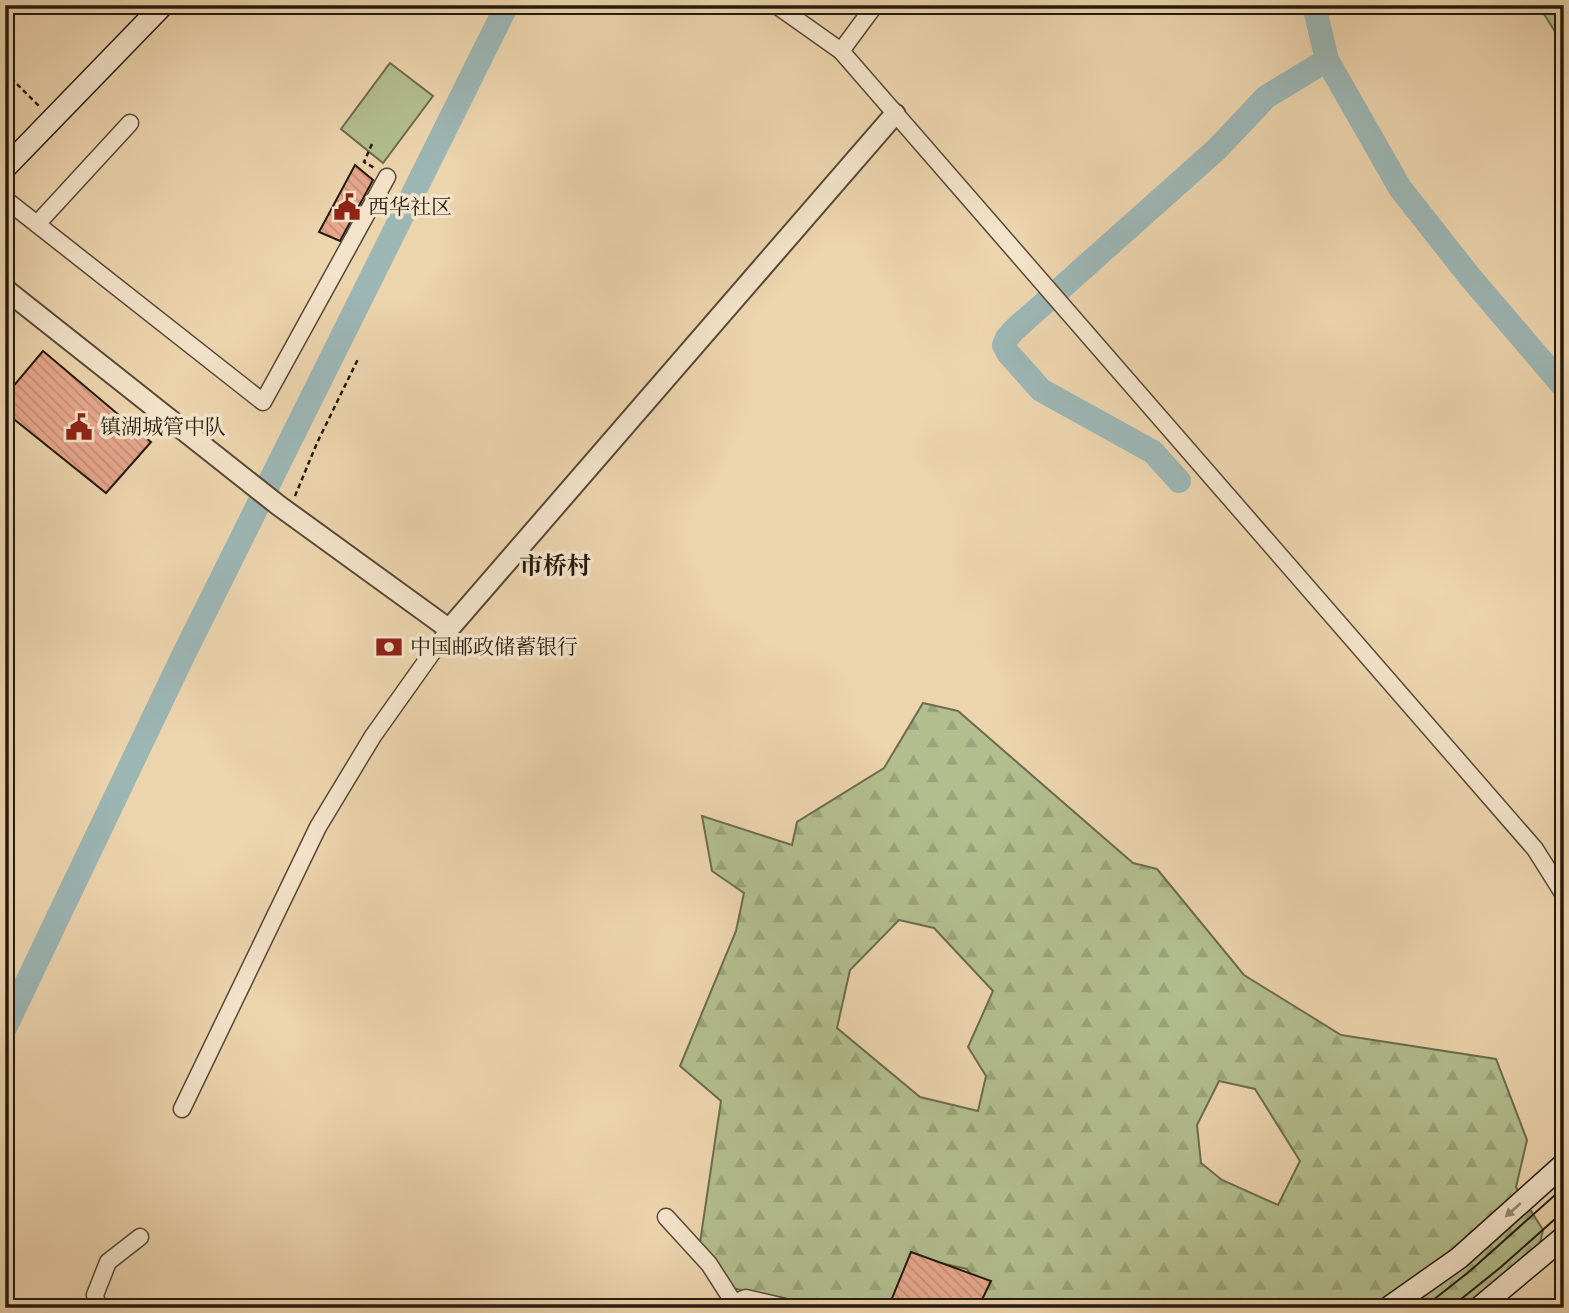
<svg xmlns="http://www.w3.org/2000/svg" width="1569" height="1313" viewBox="0 0 1569 1313" font-family="'Gentium Book Plus','Noto Serif SC',serif">
  <style>
    .forest { fill: url(#forest-firs); stroke: #6c6c4e; stroke-width: 2; fill-rule: evenodd }
    .park { fill: #b3be8e; stroke: #6c6c4e; stroke-width: 2 }
    .lines { fill: none; stroke-linecap: round; stroke-linejoin: round }
    .river { stroke: #9cb6b4; stroke-width: 24 }
    .building { fill: url(#building-back-hatch); stroke: #251a0e; stroke-width: 2 }
    .minor-casing { stroke: #574836; stroke-width: 19 }
    .tertiary-casing { stroke: #574836; stroke-width: 23 }
    .secondary-casing { stroke: #251a0e; stroke-width: 24 }
    .path { stroke: #251a0e; stroke-width: 2.5; stroke-dasharray: 5 3.5; stroke-linecap: butt }
    .minor { stroke: #f3e3ca; stroke-width: 16 }
    .tertiary { stroke: #f3e3ca; stroke-width: 19 }
    .secondary { stroke: #f3e3ca; stroke-width: 21 }
    .tram { stroke: #251a0e; stroke-width: 2 }
    .oneway { fill: #968975 }
    .labels { text-anchor: middle; stroke-width: 7; stroke-linejoin: round; paint-order: stroke }
    .poi-label { font-size: 21px; fill: #251a0e; stroke: #f3e3ca; text-anchor: start }
    .quarter-label { font-size: 24px; font-weight: bold; fill: #251a0e; stroke: #f3e3ca }
  </style>
  <defs>
    <pattern id="forest-firs" width="22" height="20" patternUnits="userSpaceOnUse" patternTransform="scale(1.75)"><rect width="22" height="20" fill="#b3be8e"/><path d="M5 1l3.5 6h-7zM16 11l3.5 6h-7z" fill="#9aa379"/></pattern>
    <pattern id="building-back-hatch" width="6" height="6" patternUnits="userSpaceOnUse" patternTransform="scale(1.75)"><rect width="6" height="6" fill="#e6a78c"/><path d="M-1 5l2 2M0 0l6 6M5-1l2 2" fill="none" stroke="#c58f78"/></pattern>
  </defs>
  <rect width="100%" height="100%" fill="#ecd4ad"/>
  <filter id="stains"><feTurbulence type="fractalNoise" baseFrequency=".00286" numOctaves="4"/><feColorMatrix values="0 0 0 0 .2 0 0 0 0 .09 0 0 0 0 .02 0 0 0 .5 -.17"/></filter>
  <radialGradient id="worn" r=".72"><stop offset=".6" stop-color="#630" stop-opacity="0"/><stop offset="1" stop-color="#630" stop-opacity=".3"/></radialGradient>
  <g class="forest">
    <polygon points="1539,5 1564,5 1564,46 1539,6"/>
    <path d="M 923,703 L 958,711 L 1133,863 L 1157,869 L 1244,975 L 1341,1035 L 1496,1059 L 1527,1140 L 1516,1187 L 1543,1230 L 1535,1265 L 1488,1308 L 966,1308 L 976,1283 L 967,1269 L 932,1261 L 882,1308 L 817,1308 L 716,1284 L 698,1256 L 721,1101 L 680,1066 L 736,931 L 744,893 L 712,871 L 702,816 L 792,845 L 797,822 L 884,768 ZM 899,920 L 934,928 L 993,991 L 968,1047 L 986,1076 L 978,1111 L 920,1097 L 837,1028 L 850,970 ZM 1219,1081 L 1255,1089 L 1300,1161 L 1278,1205 L 1222,1180 L 1201,1163 L 1197,1125 Z"/>
  </g>
  <polygon class="park" points="390,63 433,96 383,163 341,129"/>
  <g class="lines">
    <g class="river">
      <polyline points="1314,5 1327,60 1400,188 1470,277 1564,387"/>
      <polyline points="1179,481 1153,452 1041,390 1008,353 1004,345 1007,338 1014,330 1217,149 1266,97 1327,60"/>
      <polyline points="5,1028 182,658 507,5"/>
    </g>
  </g>
  <g class="building">
    <polygon points="355,165 373,180 340,241 319,232"/>
    <polygon points="43,351 151,442 106,493 5,412 5,396"/>
    <polygon points="911,1252 991,1281 978,1308 888,1308"/>
  </g>
  <g class="lines">
    <defs>
      <g id="minor">
        <polyline points="776,5 841,51 1535,849 1564,895"/>
        <polyline points="841,51 875,5"/>
        <polyline points="5,199 263,402 387,177"/>
        <polyline points="37,224 130,123"/>
        <polyline points="182,1109 318,827 373,736 449,629"/>
        <polyline points="666,1217 709,1264 734,1303"/>
        <polyline points="98,1308 95,1295 108,1262 140,1237"/>
        <polyline points="732,1308 734,1303 746,1298 789,1308"/>
      </g>
      <polyline id="tertiary" points="5,289 278,505 449,629 895,114"/>
      <g id="secondary">
        <polyline points="5,168 163,5"/>
        <polyline points="1388,1308 1459,1258 1564,1164"/>
        <polyline points="1479,1308 1564,1237"/>
      </g>
    </defs>
    <use href="#minor" class="minor-casing"/>
    <use href="#tertiary" class="tertiary-casing"/>
    <use href="#secondary" class="secondary-casing"/>
    <g class="path">
      <polyline points="5,72 40,107"/>
      <polyline points="5,125 14,134"/>
      <polyline points="372,144 364,162 376,169"/>
      <polyline points="295,496 317,443 358,359"/>
    </g>
    <use href="#minor" class="minor"/>
    <use href="#tertiary" class="tertiary"/>
    <use href="#secondary" class="secondary"/>
    <g class="tram">
      <polyline points="1423,1308 1470,1271 1564,1187"/>
      <polyline points="1450,1308 1501,1267 1564,1211"/>
    </g>
  </g>
  <defs><path id="oneway-solid" d="M-6-.8H1V-3.2L6.5 0L1 3.2V.8H-6Z" transform="scale(1.75)"/></defs>
  <use class="oneway" href="#oneway-solid" transform="translate(1513 1210) rotate(138)"/>
  <defs>
    <symbol id="civic-bare" viewBox="-9 -9 18 18"><path d="M-.6-6.5H3V-4.5H.6V-3L4-1V1h2V6H-6V1h2V-1L-.6-3ZM-1.2 2.5V6h2.4V2.5Z" fill="#8f2418" stroke="#f3e3ca" stroke-width="2.5" paint-order="stroke"/></symbol>
    <symbol id="bank-bare" viewBox="-9 -9 18 18"><path d="M-6-4H6V4H-6ZM0-2.3a2.3 2.3 0 1 0 0 4.6a2.3 2.3 0 1 0 0-4.6Z" fill="#8f2418" stroke="#f3e3ca" stroke-width="2.5" paint-order="stroke"/></symbol>
  </defs>
  <g fill-rule="evenodd">
    <use href="#civic-bare" x="328" y="188" width="38" height="38"/>
    <use href="#civic-bare" x="60" y="408" width="38" height="38"/>
    <use href="#bank-bare" x="370" y="628" width="38" height="38"/>
  </g>
  <g class="labels">
    <g class="poi-label">
      <text x="368" y="214">西华社区</text>
      <text x="100" y="434">镇湖城管中队</text>
      <text x="410" y="654">中国邮政储蓄银行</text>
    </g>
    <g class="quarter-label">
      <text x="555" y="574">市桥村</text>
    </g>
  </g>
  <rect width="1569" height="1313" fill="none" stroke="#ecd4ad" stroke-width="28"/>
  <rect x="7" y="7" width="1555" height="1299" fill="none" stroke="#251a0e" stroke-width="3.5"/>
  <rect x="14" y="14" width="1541" height="1285" fill="none" stroke="#251a0e" stroke-width="2"/>
  <rect width="100%" height="100%" filter="url(#stains)"/>
  <rect width="100%" height="100%" fill="url(#worn)"/>
</svg>
